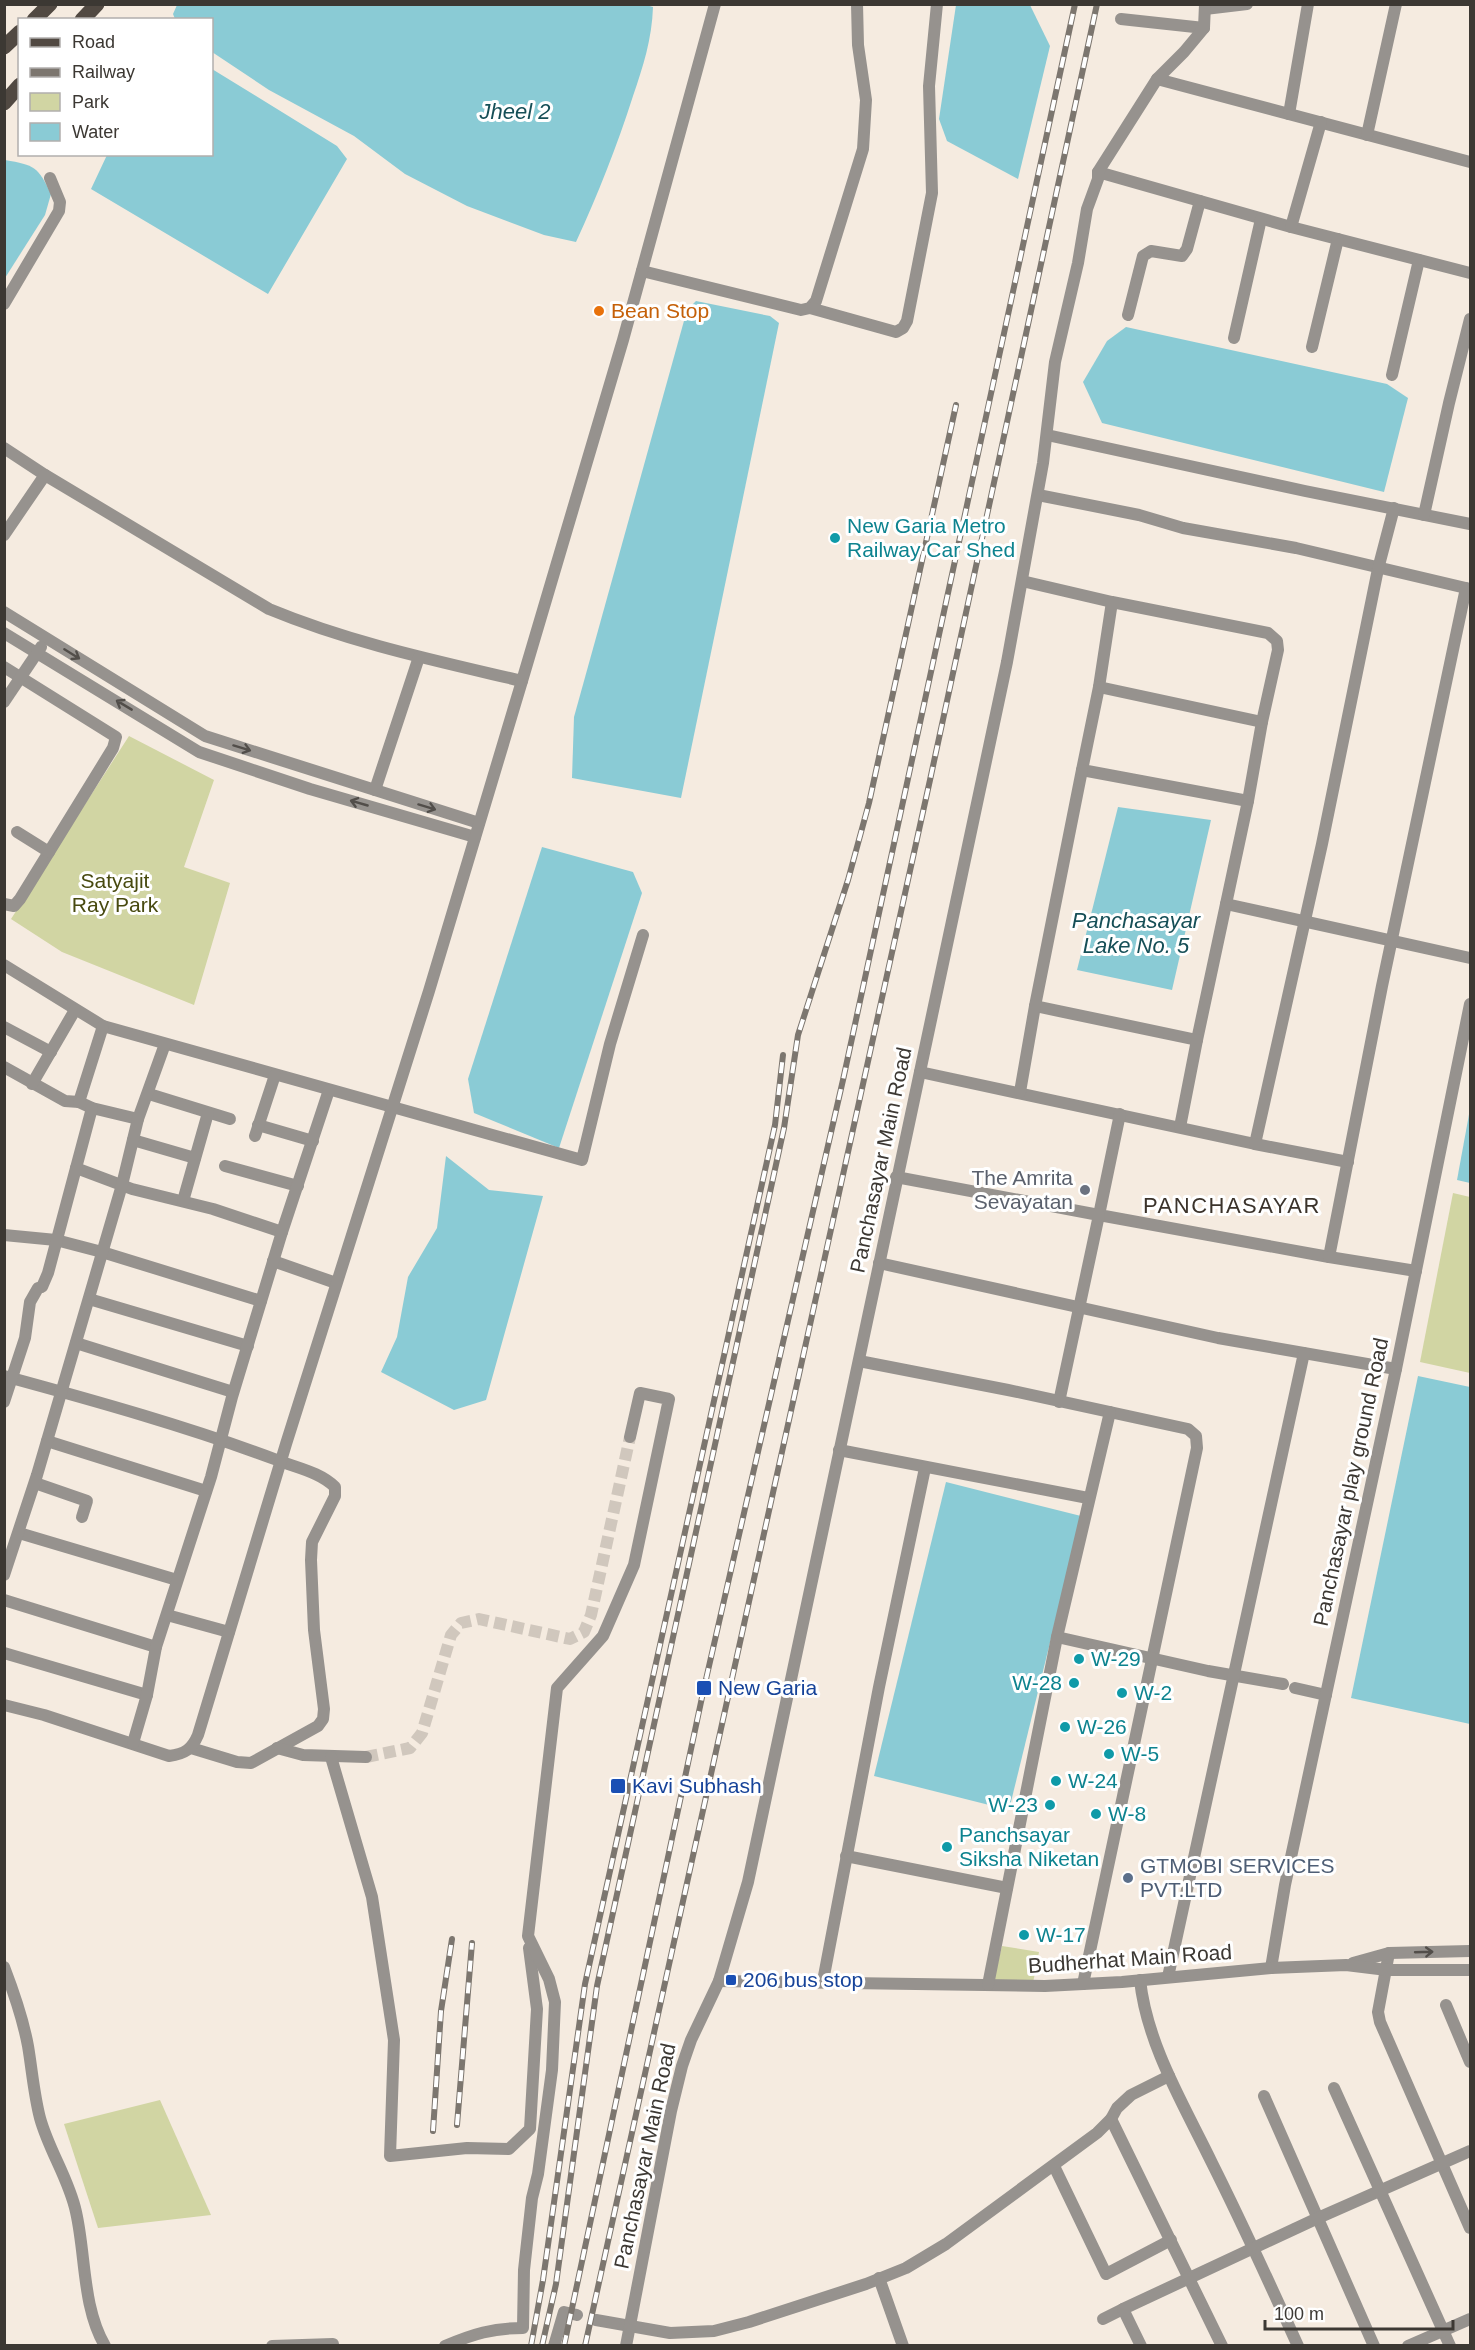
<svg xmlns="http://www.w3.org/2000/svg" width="1475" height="2350" viewBox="0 0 1475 2350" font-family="Arial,sans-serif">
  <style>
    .green { fill: #d1d5a3 }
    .water { fill: #8acbd5 }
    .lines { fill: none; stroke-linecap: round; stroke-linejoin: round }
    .minor-tunnel { stroke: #d0c7bd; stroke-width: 12; stroke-dasharray: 12 6; stroke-linecap: butt }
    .minor { stroke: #96928e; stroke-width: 12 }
    .primary { stroke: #514942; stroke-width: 15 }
    .rail-casing { stroke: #7c766f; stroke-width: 6 }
    .rail { stroke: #fff; stroke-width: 4; stroke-dasharray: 11; stroke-linecap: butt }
    .oneway { stroke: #524e4a }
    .food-dot { fill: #e8710a; stroke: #fff; stroke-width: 2 }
    .culture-dot { fill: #0f9aa8; stroke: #fff; stroke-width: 2 }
    .worship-dot { fill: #6b7280; stroke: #fff; stroke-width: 2 }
    .transit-dot { fill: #1a4fb4; stroke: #fff; stroke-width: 2 }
    .service-dot { fill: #5c6f8a; stroke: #fff; stroke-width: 2 }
    .labels { text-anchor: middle; stroke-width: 6; stroke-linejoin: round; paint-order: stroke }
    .food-label { font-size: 21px; fill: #c56008; stroke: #fff; text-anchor: start }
    .culture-label { font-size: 21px; fill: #0d838f; stroke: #fff; text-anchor: start }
    .park-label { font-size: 21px; fill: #484a10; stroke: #fff }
    .street-label { font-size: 21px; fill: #3c3833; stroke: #fff }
    .worship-label { font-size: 21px; fill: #5b616d; stroke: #fff; text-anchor: end }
    .transit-label { font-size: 21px; fill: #164399; stroke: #fff; text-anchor: start }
    .service-label { font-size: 21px; fill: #4e5e75; stroke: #fff; text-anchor: start }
    .water-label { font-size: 22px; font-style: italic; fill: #164f57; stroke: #fff }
    .neighbourhood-label { font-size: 22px; letter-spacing: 1.5px; fill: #3b332b; stroke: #fff }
  </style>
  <rect width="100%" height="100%" fill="#f5ebe0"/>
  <g class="green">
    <polygon points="129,736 214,780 184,867 230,883 194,1005 62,952 11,919"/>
    <polygon points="1453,1193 1470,1197 1470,1373 1420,1362"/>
    <polygon points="1002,1946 1039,1952 1033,1983 993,1982"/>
    <polygon points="160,2100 211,2215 98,2228 64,2124"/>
  </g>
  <g class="water">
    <path d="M 177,5 L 646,5 L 653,7 C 652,39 643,67 633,96 C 617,146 598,194 576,242 L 544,235 L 467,206 L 405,174 L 354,136 L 269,90 L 212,52 L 212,20 L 175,19 L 173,14 Z"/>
    <polygon points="956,5 1030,5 1050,46 1018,179 947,141 939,119"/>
    <polygon points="212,69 337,146 347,159 268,294 91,189 107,155 212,154"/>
    <path d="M 5,160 C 35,165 38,167 51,194 L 45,215 L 5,278 Z"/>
    <polygon points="696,301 770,316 779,323 681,798 572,778 574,717 687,310"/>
    <polygon points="1126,327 1387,384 1408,398 1384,492 1102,423 1083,382 1107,341"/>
    <polygon points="1118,807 1211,820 1172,990 1077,970"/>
    <polygon points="542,847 633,872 642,893 559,1148 474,1113 468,1079"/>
    <polygon points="1470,1109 1470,1183 1457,1180"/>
    <polygon points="446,1156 489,1190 543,1196 486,1400 454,1410 381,1372 397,1337 408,1277 437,1228"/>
    <polygon points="1418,1376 1470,1387 1470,1724 1351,1698"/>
    <polygon points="946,1482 1081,1516 1009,1810 874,1776"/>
  </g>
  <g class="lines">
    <polyline class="minor-tunnel" points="366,1757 410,1748 422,1733 451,1635 461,1623 479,1619 570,1639 584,1632 591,1615 630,1437"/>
    <g class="minor">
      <polyline points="1205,9 1247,4"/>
      <polyline points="1121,19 1204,28"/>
      <polyline points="1157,79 1470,162"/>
      <polyline points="1289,114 1308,4"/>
      <polyline points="1367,135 1396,4"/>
      <polyline points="1098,172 1291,227 1470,273"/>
      <polyline points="1291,227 1321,122"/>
      <polyline points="642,271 801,310 810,308 816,301 863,149 866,100 858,45 857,4"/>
      <polyline points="4,304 59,211 60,202 50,178"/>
      <polyline points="810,308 896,332 903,328 907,321 932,193 929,86 937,4"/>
      <polyline points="1128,315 1143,256 1151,251 1182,256 1187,249 1200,201"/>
      <polyline points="1234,338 1261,219"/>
      <polyline points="1312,347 1338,239"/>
      <polyline points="1392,375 1419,260"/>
      <polyline points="1047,435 1305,491 1470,524"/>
      <path d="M 4,448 L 45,475 L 269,609 C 351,643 437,661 522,681"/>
      <polyline points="1038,495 1139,515 1183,528 1296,548 1470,589"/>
      <polyline points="1424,515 1449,403 1470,319"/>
      <polyline points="4,535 45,475"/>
      <polyline points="1022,581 1112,602 1268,633 1277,641 1278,650 1262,722 1248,801 1082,770 1099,687 1112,602"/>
      <polyline points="4,612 205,736 479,823"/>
      <polyline points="4,633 199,752 310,789 475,837"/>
      <polyline points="4,667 116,737 113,748 20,899 14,906 4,904"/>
      <polyline points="1099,687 1262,722"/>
      <polyline points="4,702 41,647"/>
      <polyline points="375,790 419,657"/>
      <polyline points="17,832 49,852"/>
      <polyline points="1226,904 1470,958"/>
      <polyline points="4,965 103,1026 582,1160 610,1044 643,935"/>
      <polyline points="1035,1006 1197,1040 1248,801"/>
      <polyline points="4,1027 51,1052"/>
      <polyline points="4,1067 65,1101 79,1102 92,1108 138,1119"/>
      <polyline points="920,1072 1255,1144 1322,844 1378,569 1394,508"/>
      <polyline points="32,1084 75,1010"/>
      <polyline points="1020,1092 1035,1006 1082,770"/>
      <polyline points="149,1094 230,1119"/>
      <polyline points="79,1102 103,1026"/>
      <polyline points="1120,1114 1099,1215 1329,1257 1382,986 1466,588"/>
      <polyline points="258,1125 313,1141"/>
      <polyline points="1180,1127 1197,1040"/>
      <polyline points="255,1136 275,1075"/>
      <polyline points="133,1140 195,1158"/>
      <polyline points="1255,1144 1348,1162"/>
      <polyline points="225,1166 298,1186"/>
      <polyline points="76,1168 132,1189 213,1209 282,1232"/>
      <polyline points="896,1177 1099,1215 1059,1402"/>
      <polyline points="183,1201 208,1113"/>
      <polyline points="4,1235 56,1240 102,1252 261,1301"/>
      <polyline points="1329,1257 1416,1271"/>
      <polyline points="273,1261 336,1283"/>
      <polyline points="879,1263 1218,1338 1396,1369"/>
      <polyline points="89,1299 248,1346"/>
      <polyline points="76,1343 233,1392"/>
      <polyline points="859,1361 1008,1390 1188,1429 1196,1436 1197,1448 1083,1984"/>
      <path d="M 4,1376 C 96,1401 189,1427 277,1460 C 297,1468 320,1472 335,1487 L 335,1496 L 312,1542 L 311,1560 L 314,1630 L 324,1709 L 323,1719 L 318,1726 L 251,1763 L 237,1762 L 191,1748"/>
      <polyline points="4,1402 25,1338 30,1302 38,1288 42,1287 48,1273 92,1108"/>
      <polyline points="47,1441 206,1491"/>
      <polyline points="839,1450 1088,1498"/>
      <polyline points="35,1483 87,1501 82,1517"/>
      <polyline points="19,1533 177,1580"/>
      <polyline points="4,1575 37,1475 122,1185 138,1119 165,1044"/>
      <polyline points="4,1600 156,1647"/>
      <polyline points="167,1615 229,1632"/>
      <polyline points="1057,1637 1208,1671 1283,1684"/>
      <polyline points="4,1653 147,1695"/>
      <polyline points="1295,1688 1326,1695"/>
      <path d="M 4,1705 L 44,1715 L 169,1756 C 185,1754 192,1749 198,1735 L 286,1444 L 429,991 L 522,681 L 623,340 L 715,4"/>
      <polyline points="133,1743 147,1695 156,1647 211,1477 232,1397 282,1232 329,1090"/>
      <polyline points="277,1748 303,1755 366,1757"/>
      <polyline points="331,1757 372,1897 394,2040 390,2156 467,2148 509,2149 530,2129 537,2009 529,1948"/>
      <polyline points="846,1856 1007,1888"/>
      <polyline points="1389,1953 1378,2012 1380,2022 1470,2228"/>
      <polyline points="1353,1963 1389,1953 1470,1951"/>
      <path d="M 4,1967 C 14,1993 23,2019 28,2046 C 32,2070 34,2095 40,2118 C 49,2151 69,2179 76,2212 C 86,2256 82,2306 105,2346"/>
      <polyline points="1271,1968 1285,1885 1396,1369 1470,1004"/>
      <polyline points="1168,1977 1304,1353"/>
      <path d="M 1140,1980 C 1147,2045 1184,2105 1212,2163 C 1242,2223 1270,2284 1298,2346"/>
      <polyline points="719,1981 1045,1986 1122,1982 1271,1968 1346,1965 1387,1970 1470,1970"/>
      <polyline points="823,1981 879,1687 925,1468"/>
      <polyline points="988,1985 1057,1637 1110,1412"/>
      <polyline points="1446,2005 1470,2062"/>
      <polyline points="1334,2088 1450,2346"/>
      <polyline points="1264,2096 1374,2346"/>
      <polyline points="1111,2119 1222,2346"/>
      <polyline points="1054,2166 1106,2274 1171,2240"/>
      <polyline points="879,2278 903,2346"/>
      <polyline points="1103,2319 1123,2309"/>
      <polyline points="596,2320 670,2333 714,2331 749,2322 866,2284 906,2268 946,2244 1097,2133 1111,2119 1117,2108 1131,2095 1169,2076"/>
      <polyline points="272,2346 333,2344"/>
      <path d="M 445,2346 C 473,2334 493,2328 523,2328 L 524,2270 L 532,2198 L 538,2174 L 552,2070 L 555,2002 L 549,1979 L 528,1936 L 557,1688 L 603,1636 L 634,1565 L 669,1399 L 640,1393 L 630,1437"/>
      <polyline points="554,2346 564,2312 577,2315"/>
      <polyline points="626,2346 671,2111 682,2066 691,2040 719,1981 748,1882 1007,662 1043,463 1055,362 1078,263 1087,209 1098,179 1098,172 1157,79 1184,52 1204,28 1205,4"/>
      <polyline points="1141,2346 1123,2309 1318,2218 1470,2151"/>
      <polyline points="1408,2346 1470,2319"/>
    </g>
    <g class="primary">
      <polyline points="34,20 50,4"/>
      <polyline points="82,20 97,4"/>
      <polyline points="4,47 20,32"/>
      <polyline points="4,103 20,85"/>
    </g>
    <defs>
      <g id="rail">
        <polyline points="457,2125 472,1943"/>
        <polyline points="433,2131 441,2011 452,1939"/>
        <polyline points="531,2346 543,2280 585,1984 775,1125 783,1055"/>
        <polyline points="542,2346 556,2284 597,1986 784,1128 798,1035 848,880 869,803 956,405"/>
        <polyline points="564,2346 704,1688 843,1080 1075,4"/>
        <polyline points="585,2346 930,780 1097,4"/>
      </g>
    </defs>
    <use href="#rail" class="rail-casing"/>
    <use href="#rail" class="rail"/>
  </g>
  <defs><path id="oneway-shaft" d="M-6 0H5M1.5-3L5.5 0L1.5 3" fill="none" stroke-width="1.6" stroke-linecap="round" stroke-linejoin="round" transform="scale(1.5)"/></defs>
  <g class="oneway">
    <use href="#oneway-shaft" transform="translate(72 654) rotate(32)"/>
    <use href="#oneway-shaft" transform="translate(124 705) rotate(-149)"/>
    <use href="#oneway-shaft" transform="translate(242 748) rotate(17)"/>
    <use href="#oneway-shaft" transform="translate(359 803) rotate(-164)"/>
    <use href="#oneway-shaft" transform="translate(427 807) rotate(17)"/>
    <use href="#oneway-shaft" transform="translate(1424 1952) rotate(-2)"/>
  </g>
  <circle class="food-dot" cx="599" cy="311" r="6"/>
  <g class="culture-dot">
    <circle cx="835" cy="538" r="6"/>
    <circle cx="1079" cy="1659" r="6"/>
    <circle cx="1074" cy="1683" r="6"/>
    <circle cx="1122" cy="1693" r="6"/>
    <circle cx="1065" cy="1727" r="6"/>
    <circle cx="1109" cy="1754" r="6"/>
    <circle cx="1056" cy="1781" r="6"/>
    <circle cx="1050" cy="1805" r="6"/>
    <circle cx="1096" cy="1814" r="6"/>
    <circle cx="947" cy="1847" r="6"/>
    <circle cx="1024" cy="1935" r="6"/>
  </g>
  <circle class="worship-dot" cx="1085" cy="1190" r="6"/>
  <g class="transit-dot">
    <rect x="696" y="1680" width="16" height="16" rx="3"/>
    <rect x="610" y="1778" width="16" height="16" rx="3"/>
    <rect x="725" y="1974" width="12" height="12" rx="3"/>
  </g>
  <circle class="service-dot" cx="1128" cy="1878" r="6"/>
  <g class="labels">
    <g class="food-label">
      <text x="611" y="318">Bean Stop</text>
    </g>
    <g class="culture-label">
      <text x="847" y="533">New Garia Metro<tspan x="847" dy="24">Railway Car Shed</tspan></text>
      <text x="1091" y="1666">W-29</text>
      <text x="1062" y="1690" text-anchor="end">W-28</text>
      <text x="1134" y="1700">W-2</text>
      <text x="1077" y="1734">W-26</text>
      <text x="1121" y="1761">W-5</text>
      <text x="1068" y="1788">W-24</text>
      <text x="1038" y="1812" text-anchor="end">W-23</text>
      <text x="1108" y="1821">W-8</text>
      <text x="959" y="1842">Panchsayar<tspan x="959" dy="24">Siksha Niketan</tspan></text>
      <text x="1036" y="1942">W-17</text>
    </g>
    <g class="park-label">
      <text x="115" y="888">Satyajit<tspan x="115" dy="24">Ray Park</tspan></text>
    </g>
    <g class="street-label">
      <text transform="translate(881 1160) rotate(-78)" y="7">Panchasayar Main Road</text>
      <text transform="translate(1351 1482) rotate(-78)" y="7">Panchasayar play ground Road</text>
      <text transform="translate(1130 1959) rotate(-4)" y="7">Budherhat Main Road</text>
      <text transform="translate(645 2156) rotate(-78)" y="7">Panchasayar Main Road</text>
    </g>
    <g class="worship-label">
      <text x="1073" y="1185">The Amrita<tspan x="1073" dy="24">Sevayatan</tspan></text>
    </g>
    <g class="transit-label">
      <text x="718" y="1695">New Garia</text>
      <text x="632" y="1793">Kavi Subhash</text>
      <text x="743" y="1987">206 bus stop</text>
    </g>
    <g class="service-label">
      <text x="1140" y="1873">GTMOBI SERVICES<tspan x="1140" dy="24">PVT.LTD</tspan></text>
    </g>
    <g class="water-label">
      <text x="515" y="119">Jheel 2</text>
      <text x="1136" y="928">Panchasayar<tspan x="1136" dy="25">Lake No. 5</tspan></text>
    </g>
    <g class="neighbourhood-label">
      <text x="1232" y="1213">PANCHASAYAR</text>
    </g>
  </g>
  <rect width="1475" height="2350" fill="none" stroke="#3c3833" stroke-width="12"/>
  <rect x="18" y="18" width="195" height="138" fill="#ffffff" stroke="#b1afad" stroke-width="1.5"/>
  <rect x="30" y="38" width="30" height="9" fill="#514942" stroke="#b1afad" stroke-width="1.5"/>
  <text x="72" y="48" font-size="18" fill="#3c3833">Road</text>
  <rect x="30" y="68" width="30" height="9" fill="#7c766f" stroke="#b1afad" stroke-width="1.5"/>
  <text x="72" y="78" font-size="18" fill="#3c3833">Railway</text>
  <rect x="30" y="93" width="30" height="18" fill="#d1d5a3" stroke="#b1afad" stroke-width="1.5"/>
  <text x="72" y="108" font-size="18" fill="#3c3833">Park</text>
  <rect x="30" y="123" width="30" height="18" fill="#8acbd5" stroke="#b1afad" stroke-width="1.5"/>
  <text x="72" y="138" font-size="18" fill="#3c3833">Water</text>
  <path d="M1265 2320v9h188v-9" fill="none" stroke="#3c3833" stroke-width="3"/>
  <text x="1274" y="2320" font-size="18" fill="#3c3833" stroke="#ffffff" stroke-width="4.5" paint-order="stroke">100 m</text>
</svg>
